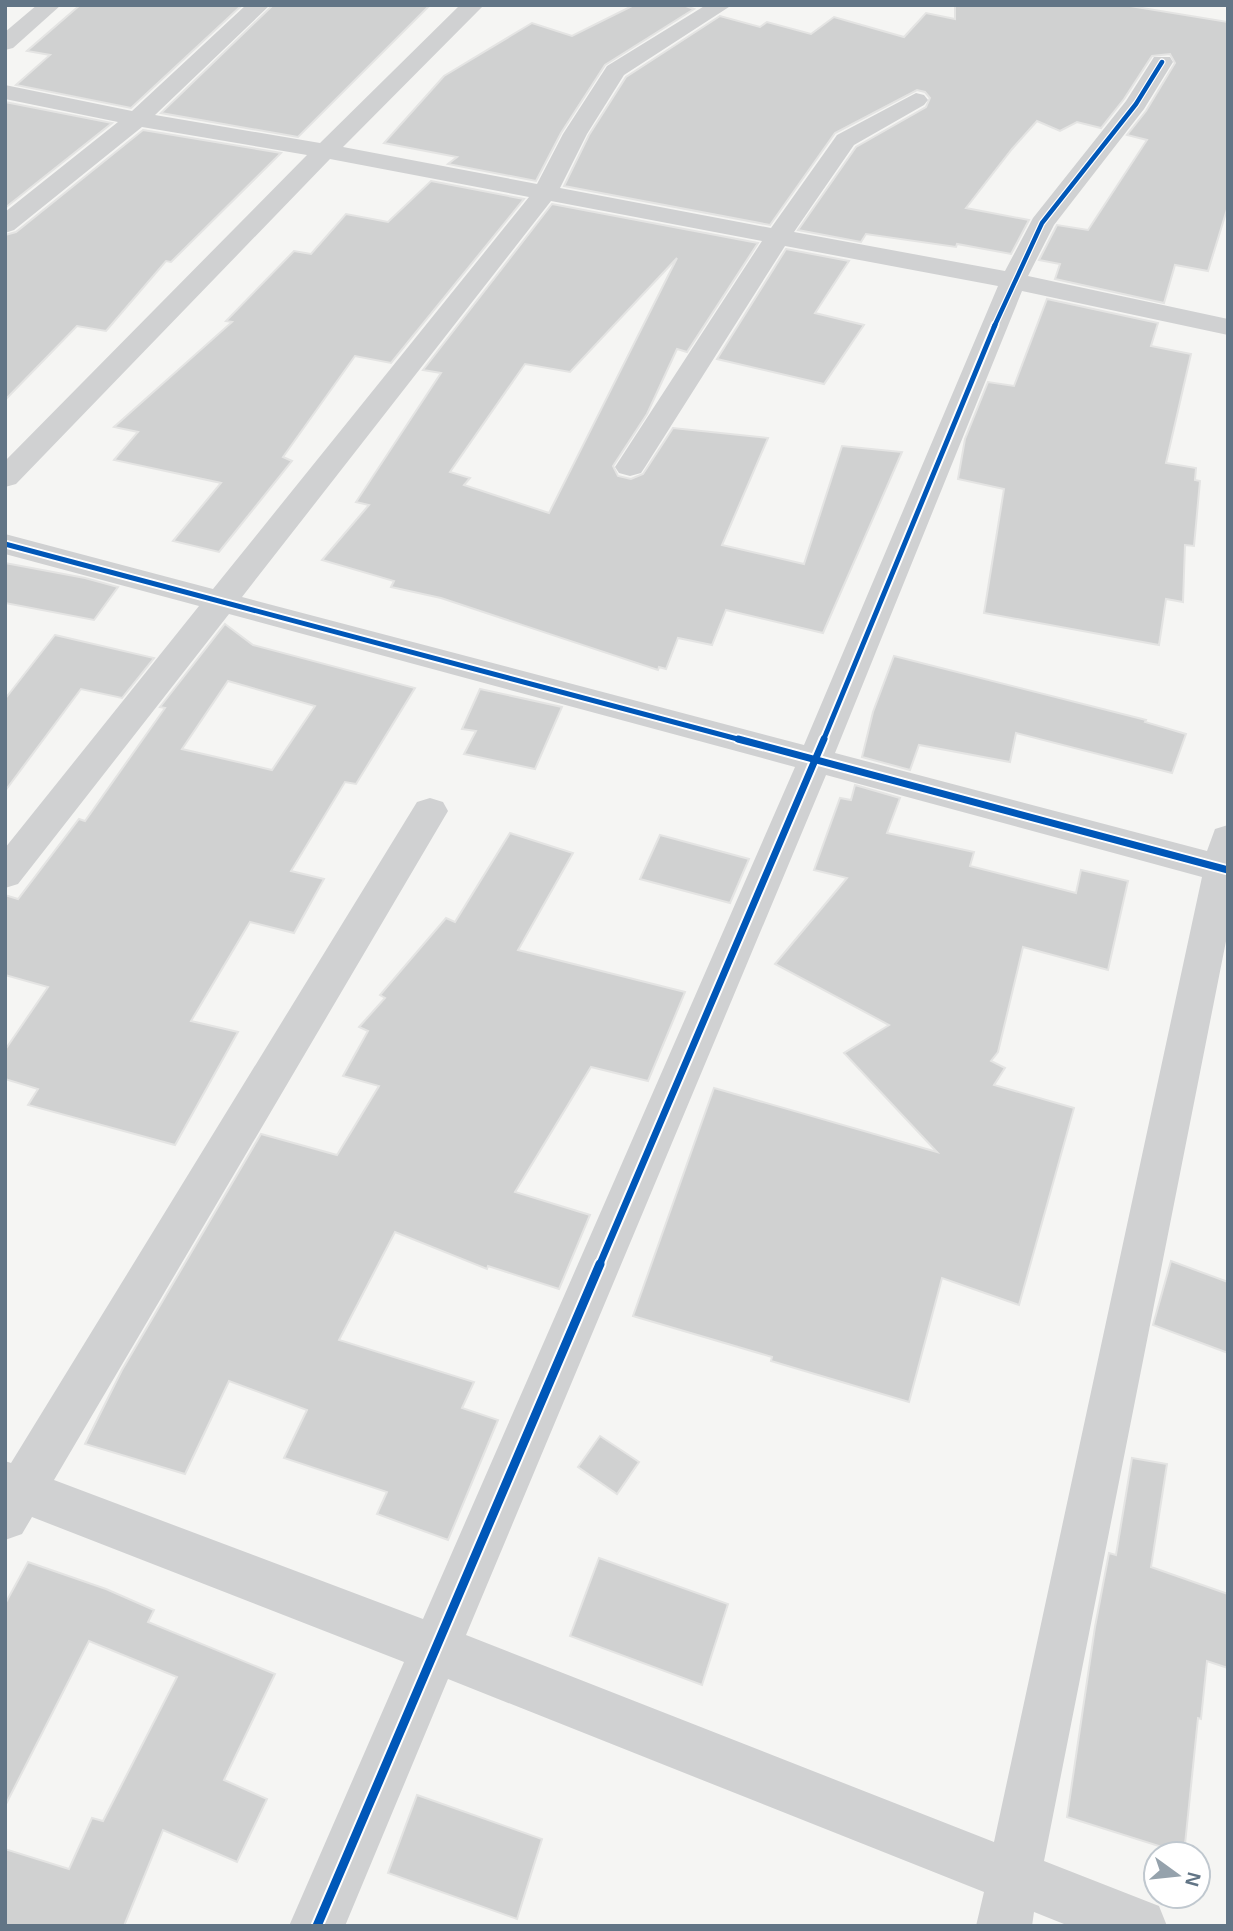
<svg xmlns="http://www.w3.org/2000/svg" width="1233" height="1931" viewBox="0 0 1233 1931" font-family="Helvetica,sans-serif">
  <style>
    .building { fill: #d0d1d1; stroke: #e4e4e3; stroke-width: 2; fill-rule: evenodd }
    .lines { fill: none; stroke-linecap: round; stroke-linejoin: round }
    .minor { fill: #d0d1d2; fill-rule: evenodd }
    .cycleway-far3-casing { stroke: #fff; stroke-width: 7 }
    .cycleway-far2-casing { stroke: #fff; stroke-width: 9 }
    .cycleway-far1-casing { stroke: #fff; stroke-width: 11 }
    .cycleway-casing { stroke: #fff; stroke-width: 13 }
    .cycleway-far3 { stroke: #0057b8; stroke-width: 4.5 }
    .cycleway-far2 { stroke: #0057b8; stroke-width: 5 }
    .cycleway-far1 { stroke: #0057b8; stroke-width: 7 }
    .cycleway { stroke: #0057b8; stroke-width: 9 }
  </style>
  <rect width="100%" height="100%" fill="#f5f5f3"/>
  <g class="building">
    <polygon points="80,5 242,5 131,108 16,85 50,55 27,51"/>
    <polygon points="273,5 430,5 298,137 161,113"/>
    <polygon points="634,5 683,5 694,9 605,65 561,133 536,181 448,164 457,157 384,143 444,76 532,23 572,36"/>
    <polygon points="955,5 1124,5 1228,22 1228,206 1208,271 1175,265 1164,303 1055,279 1060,264 1039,260 1057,225 1088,230 1147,140 1127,135 1146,111 1175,63 1170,54 1152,56 1124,99 1101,128 1077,122 1060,131 1037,121 1012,149 966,208 1029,220 1011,254 957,244 956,247 866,234 861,242 798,230 856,147 926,107 930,98 925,92 917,90 835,133 770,225 564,186 589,135 626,77 720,16 760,27 767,22 811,34 834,17 904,37 926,13 955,19"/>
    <polygon points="5,102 112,123 5,208"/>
    <polygon points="143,130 281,153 171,262 166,261 106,331 77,326 5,400 5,235 16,232"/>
    <polygon points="431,181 524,199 391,363 355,356 283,457 292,461 219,552 173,541 221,483 114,460 138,432 114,427 232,322 226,321 294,251 311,254 346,214 388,222"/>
    <path d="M 552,204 L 758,243 L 687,352 L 677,349 L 647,414 L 613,466 L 618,476 L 631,479 L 643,474 L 673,428 L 768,438 L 722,545 L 804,564 L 842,446 L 902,452 L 823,633 L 726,610 L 712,645 L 678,638 L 666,669 L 659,667 L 658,670 L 441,598 L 391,587 L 394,581 L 322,560 L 369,505 L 356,502 L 441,373 L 423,370 ZM 677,258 L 549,513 L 464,485 L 470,478 L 450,472 L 525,364 L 570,372 Z"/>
    <polygon points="786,249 849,261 815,313 864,325 824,384 717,359"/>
    <polygon points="1047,299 1158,323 1151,346 1191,354 1166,463 1196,468 1195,480 1200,481 1194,546 1185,545 1183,602 1166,599 1159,645 984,613 1004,489 958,479 965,439 988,382 1014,386"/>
    <polygon points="5,563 85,578 118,587 94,620 5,603"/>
    <path d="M 225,624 L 253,645 L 415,688 L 356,784 L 345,782 L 291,871 L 324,879 L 294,933 L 250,922 L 191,1021 L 238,1032 L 175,1145 L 28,1105 L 38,1089 L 5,1079 L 5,1050 L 48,987 L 5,975 L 5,895 L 18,899 L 79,819 L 85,821 L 165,708 L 160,707 ZM 228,681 L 315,706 L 272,770 L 182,749 Z"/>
    <polygon points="55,635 154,658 122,698 81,689 5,791 5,699"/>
    <polygon points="894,656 1146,720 1145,722 1186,734 1172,773 1016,733 1010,762 919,745 910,770 862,757 873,712"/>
    <polygon points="480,689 562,707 535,769 464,754 476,731 462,729"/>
    <polygon points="855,785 900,798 887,833 974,852 970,866 1076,893 1081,870 1128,881 1108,970 1023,947 998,1052 991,1061 1005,1068 994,1085 1074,1108 1019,1305 942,1278 909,1402 771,1361 772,1357 633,1316 714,1088 937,1152 844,1053 889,1025 775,964 847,878 814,870 840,798 851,800"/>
    <polygon points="510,833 573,853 518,950 685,992 648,1081 591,1067 515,1192 590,1215 559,1289 488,1266 487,1269 395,1232 339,1340 474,1382 462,1408 498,1420 448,1540 377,1514 387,1492 284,1458 307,1410 229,1381 185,1474 85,1444 122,1370 261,1134 337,1155 379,1086 343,1076 368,1031 359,1027 385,998 380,995 446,918 455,922"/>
    <polygon points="660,835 749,859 730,903 640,879"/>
    <polygon points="1171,1261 1228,1282 1228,1353 1153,1325"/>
    <polygon points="600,1436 639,1462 617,1494 578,1467"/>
    <polygon points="1132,1458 1167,1464 1151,1567 1228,1594 1228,1668 1207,1661 1201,1719 1198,1718 1184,1854 1067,1817 1095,1627 1109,1553 1116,1555"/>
    <polygon points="599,1558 728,1604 702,1685 570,1636"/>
    <polygon points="28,1562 106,1589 154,1610 148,1622 275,1674 224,1780 267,1799 237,1862 163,1830 124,1926 5,1926 5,1849 69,1869 92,1818 103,1821 177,1677 89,1641 5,1806 5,1604"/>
    <polygon points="417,1795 542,1839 517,1919 388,1873"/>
  </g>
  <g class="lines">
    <g class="minor">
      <polygon points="37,5 61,5 13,48 5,50 5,32"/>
      <path d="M 246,5 L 270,5 L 155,115 L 320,143 L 460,5 L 484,5 L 343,147 L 537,184 L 563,134 L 607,66 L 706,5 L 732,5 L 624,75 L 587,134 L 560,188 L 771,228 L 837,135 L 916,93 L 924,95 L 928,100 L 924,105 L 854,145 L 794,232 L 1005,271 L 1033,218 L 1126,101 L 1154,57 L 1170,57 L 1173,62 L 1144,109 L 1054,225 L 1028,276 L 1228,319 L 1228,335 L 1022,291 L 835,753 L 1207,851 L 1215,829 L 1228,825 L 1228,931 L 1044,1861 L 1159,1906 L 1167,1926 L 1069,1926 L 1034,1912 L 1032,1926 L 976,1926 L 984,1892 L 448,1679 L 345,1926 L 289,1926 L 404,1662 L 32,1517 L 22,1534 L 5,1540 L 5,1461 L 11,1463 L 417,802 L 430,798 L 443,802 L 448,811 L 54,1480 L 423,1619 L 795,767 L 229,614 L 18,884 L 5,888 L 5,848 L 199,606 L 5,554 L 5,534 L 213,589 L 529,197 L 330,159 L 16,484 L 5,487 L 5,461 L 307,155 L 142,127 L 14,230 L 5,233 L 5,212 L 118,122 L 5,99 L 5,85 L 132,111 ZM 551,201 L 762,241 L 615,467 L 619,473 L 630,476 L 641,473 L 645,467 L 785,246 L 998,286 L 804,745 L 242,597 ZM 826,775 L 1202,877 L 994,1842 L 466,1635 Z"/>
    </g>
    <defs>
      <polyline id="cycleway-far3" points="994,327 1042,223 1136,104 1162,62"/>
      <g id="cycleway-far2">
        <polyline points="5,544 745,741"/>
        <polyline points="823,741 995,325"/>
      </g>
      <g id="cycleway-far1">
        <polyline points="738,739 1228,870"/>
        <polyline points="599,1266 824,739"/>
      </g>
      <polyline id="cycleway" points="317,1926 600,1264"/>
    </defs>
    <use href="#cycleway-far3" class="cycleway-far3-casing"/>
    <use href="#cycleway-far2" class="cycleway-far2-casing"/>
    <use href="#cycleway-far1" class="cycleway-far1-casing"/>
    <use href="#cycleway" class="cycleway-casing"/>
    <use href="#cycleway-far3" class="cycleway-far3"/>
    <use href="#cycleway-far2" class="cycleway-far2"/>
    <use href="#cycleway-far1" class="cycleway-far1"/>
    <use href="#cycleway" class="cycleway"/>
  </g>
  <rect width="1233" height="1931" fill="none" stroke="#627586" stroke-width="14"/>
  <g transform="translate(1177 1875) rotate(105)"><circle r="33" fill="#ffffff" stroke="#c0c8cf" stroke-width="2"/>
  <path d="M0-5L12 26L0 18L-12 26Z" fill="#95a2ac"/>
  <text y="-10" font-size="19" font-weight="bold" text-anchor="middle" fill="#627586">N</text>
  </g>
</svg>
